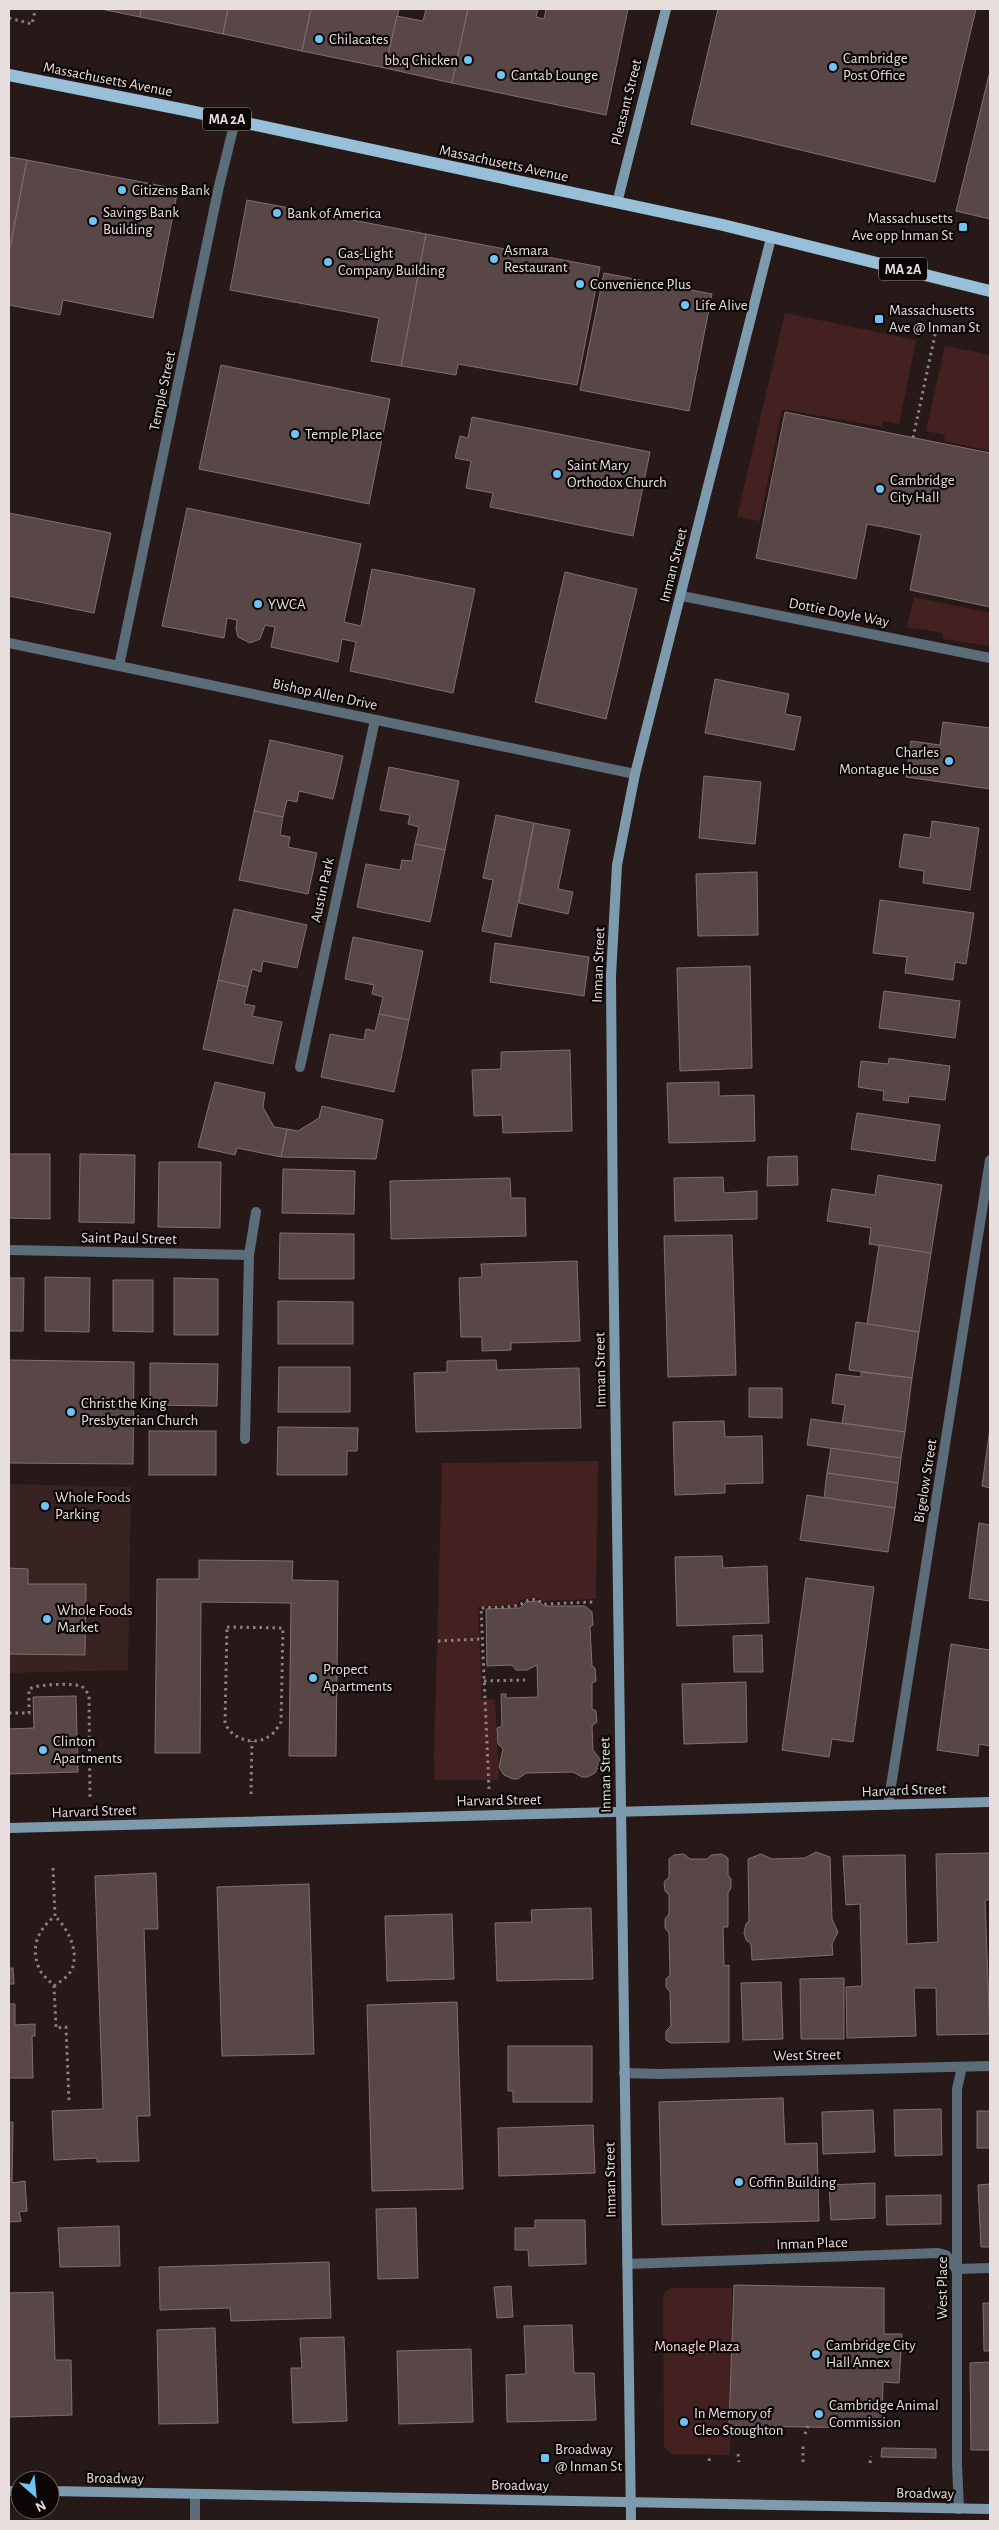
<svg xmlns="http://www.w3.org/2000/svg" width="999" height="2530" viewBox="0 0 999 2530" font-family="'Alegreya Sans',sans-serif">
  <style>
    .built { fill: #382322 }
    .green { fill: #432120 }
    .building { fill: #584746; stroke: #816f6d }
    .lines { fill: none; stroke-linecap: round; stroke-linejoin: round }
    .path { stroke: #8d8080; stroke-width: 3; stroke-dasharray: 2.5 4; stroke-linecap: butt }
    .street { stroke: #5b6d79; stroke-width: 10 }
    .secondary { stroke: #7e9bae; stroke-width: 10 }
    .primary { stroke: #98bfd8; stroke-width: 12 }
    .poi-dot { fill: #6fc2f4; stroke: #0c0606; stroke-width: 2 }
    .labels { text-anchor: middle; stroke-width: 4.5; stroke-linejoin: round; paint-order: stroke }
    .shield { fill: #0c0606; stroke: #a69d9c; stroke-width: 1 }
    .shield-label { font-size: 14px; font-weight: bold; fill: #e8dedd }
    .poi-label { font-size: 15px; fill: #e8dedd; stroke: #0c0606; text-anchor: start }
    .street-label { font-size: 15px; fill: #e8dedd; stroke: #0c0606 }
    .park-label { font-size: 15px; fill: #fcdbd8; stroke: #0c0606 }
  </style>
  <rect width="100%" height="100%" fill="#281919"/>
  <polygon class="built" points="9,1484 131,1487 128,1670 9,1673"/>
  <g class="green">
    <polygon points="785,313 916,340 899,424 883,421 882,427 782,409 760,521 737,517"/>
    <polygon points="945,346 990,355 990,451 944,441 945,435 926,431"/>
    <polygon points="914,597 990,613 990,646 943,639 943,633 907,627"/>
    <polygon points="598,1461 596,1599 544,1601 539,1598 522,1599 515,1605 478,1607 482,1700 495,1699 499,1780 435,1780 434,1757 442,1463"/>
    <polygon points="671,2288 732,2288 730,2455 671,2454 664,2446 663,2298 665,2292"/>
  </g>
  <g class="building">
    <polygon points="101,9 141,9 140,17"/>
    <polygon points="141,9 228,9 223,34 140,17"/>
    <polygon points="228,9 311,9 302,51 223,34"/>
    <polygon points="311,9 399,9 385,68 302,51"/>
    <polygon points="426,9 468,9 452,83 385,68 397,16 423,21"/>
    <polygon points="468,9 538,9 536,17 544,19 546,9 628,9 606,115 452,83"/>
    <polygon points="718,9 976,9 935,182 691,124"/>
    <polygon points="989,75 990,75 990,219 956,211"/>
    <polygon points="9,157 27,160 9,253"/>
    <polygon points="27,160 178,189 153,318 63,300 60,315 9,305 9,253"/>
    <polygon points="247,200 426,234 401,366 371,361 379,318 230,290"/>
    <polygon points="426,234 600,267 577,385 458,364 456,375 401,366"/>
    <polygon points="604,273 712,294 689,411 580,390"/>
    <polygon points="221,365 390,399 369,504 199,469"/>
    <polygon points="785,412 990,453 990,607 910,590 921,535 894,529 867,524 856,579 756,558"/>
    <polygon points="472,417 650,452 633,536 490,507 493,493 466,488 471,461 455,458 460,436 468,438"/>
    <polygon points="187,508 361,544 344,622 361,626 372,569 475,589 453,693 350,671 356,642 342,639 338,662 271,647 275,627 265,625 260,639 250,643 238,637 236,628 237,620 227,618 224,638 162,626"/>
    <polygon points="9,513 111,533 94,613 9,596"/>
    <polygon points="565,572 637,589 606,719 535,702"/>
    <polygon points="715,679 789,694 785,714 801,717 794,750 705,733"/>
    <polygon points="943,722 990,728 990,789 906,777 911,741 940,745"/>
    <polygon points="270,740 343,756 333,799 299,791 297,802 287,800 283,817 254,811"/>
    <polygon points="389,767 459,781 445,850 415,844 419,827 408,824 410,815 380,810"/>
    <polygon points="704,776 761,782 755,844 699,838"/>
    <polygon points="254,811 283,817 280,835 290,837 288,847 317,853 308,894 239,880"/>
    <polygon points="496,815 534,823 511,937 482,931 493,880 483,878"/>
    <polygon points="932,821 979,828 970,890 923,883 924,871 899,867 904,834 930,838"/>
    <polygon points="534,823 570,830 558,889 573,892 568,914 519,903"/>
    <polygon points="415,844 445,850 430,922 357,907 366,864 400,870 402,860 412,861"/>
    <polygon points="757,872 758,935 698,936 696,874"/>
    <polygon points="880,900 974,913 966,964 955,962 953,980 905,973 907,957 873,953"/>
    <polygon points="234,909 307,925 297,968 263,961 261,972 252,969 248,987 218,980"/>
    <polygon points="353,937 423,951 409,1020 379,1014 383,997 372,994 374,985 345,979"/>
    <polygon points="495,943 589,957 584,996 490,982"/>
    <polygon points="750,966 752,1068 680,1071 677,968"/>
    <polygon points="218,980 248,987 244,1004 255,1006 252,1016 282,1022 273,1064 203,1049"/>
    <polygon points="884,991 960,1001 955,1038 879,1028"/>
    <polygon points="379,1014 409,1020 394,1092 321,1077 330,1034 364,1040 366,1029 375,1031"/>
    <polygon points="570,1050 572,1131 503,1133 502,1115 474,1116 472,1070 501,1069 501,1052"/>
    <polygon points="889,1058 950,1066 945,1100 909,1096 908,1103 883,1100 884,1091 858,1087 861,1061 888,1064"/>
    <polygon points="215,1082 265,1093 263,1107 274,1127 287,1129 281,1157 237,1148 235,1155 198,1147"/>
    <polygon points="719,1082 719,1096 754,1095 755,1141 669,1143 667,1083"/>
    <polygon points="322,1106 383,1120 376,1159 281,1157 287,1129 298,1131 319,1118"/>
    <polygon points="857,1113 940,1125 935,1161 851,1149"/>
    <polygon points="9,1154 50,1154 50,1219 9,1218"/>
    <polygon points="80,1154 135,1155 134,1223 79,1222"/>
    <polygon points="797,1156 798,1185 767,1186 768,1157"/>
    <polygon points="159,1162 221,1162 220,1228 158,1227"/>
    <polygon points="283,1169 355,1171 354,1214 282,1213"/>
    <polygon points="878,1175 942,1185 931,1253 869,1244 871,1228 827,1221 832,1189 875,1195"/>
    <polygon points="723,1177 724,1193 757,1191 757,1219 675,1221 674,1178"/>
    <polygon points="510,1178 511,1198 525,1198 526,1236 391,1239 390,1181"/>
    <polygon points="280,1233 354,1234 354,1279 279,1279"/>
    <polygon points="732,1235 736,1375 668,1377 664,1236"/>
    <polygon points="879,1245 931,1253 919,1332 867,1324"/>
    <polygon points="577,1261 580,1341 511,1343 511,1350 482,1351 482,1337 461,1337 459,1278 482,1277 481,1264"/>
    <polygon points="45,1277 90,1278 89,1332 45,1331"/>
    <polygon points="9,1278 24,1278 23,1331 9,1331"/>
    <polygon points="174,1278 218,1279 218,1335 174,1335"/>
    <polygon points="113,1280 153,1280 153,1332 113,1331"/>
    <polygon points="278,1301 353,1302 353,1344 278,1344"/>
    <polygon points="856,1322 919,1332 912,1378 849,1370"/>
    <polygon points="9,1360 134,1362 133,1464 9,1463"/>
    <polygon points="496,1360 497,1370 579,1368 581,1428 416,1432 414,1373 447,1372 447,1361"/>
    <polygon points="150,1363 218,1364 217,1406 150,1405"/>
    <polygon points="279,1367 350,1367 350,1412 278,1412"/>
    <polygon points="861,1372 912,1378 905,1432 842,1423 845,1405 832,1403 836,1374 861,1377"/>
    <polygon points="749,1388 782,1388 782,1418 749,1417"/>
    <polygon points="811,1419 905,1432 901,1458 807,1445"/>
    <polygon points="724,1421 725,1437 762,1436 763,1483 725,1484 725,1493 675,1495 673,1422"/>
    <polygon points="278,1427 358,1428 357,1451 347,1451 347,1475 277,1475"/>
    <polygon points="990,1428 990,1488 982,1486"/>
    <rect x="149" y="1431" width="67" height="44"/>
    <polygon points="831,1448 901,1458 898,1483 827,1473"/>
    <polygon points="827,1473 898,1483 895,1508 824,1498"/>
    <polygon points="807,1495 895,1508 888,1552 800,1540"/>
    <polygon points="979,1523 990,1525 990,1601 969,1598"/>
    <polygon points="722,1556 723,1568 767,1566 769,1623 677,1626 675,1557"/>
    <polygon points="199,1560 293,1561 292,1580 338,1581 336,1756 289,1756 291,1603 201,1602 200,1753 155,1753 157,1579 199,1579"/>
    <polygon points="9,1568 28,1569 28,1584 86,1584 85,1655 9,1654"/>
    <polygon points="806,1578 874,1587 853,1742 832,1739 829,1757 782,1750"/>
    <polygon points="539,1601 544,1606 585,1606 592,1612 593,1625 590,1627 592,1666 595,1668 596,1681 592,1683 592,1709 596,1711 597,1722 592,1726 593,1750 600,1759 600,1764 595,1773 587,1777 582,1777 573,1772 526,1773 518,1779 513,1779 504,1775 499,1767 503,1749 498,1744 497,1728 502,1726 501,1694 506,1694 506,1698 538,1697 537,1665 527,1670 516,1670 512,1665 487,1666 486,1609 520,1608 526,1602"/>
    <polygon points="762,1635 763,1672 734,1672 733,1636"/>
    <polygon points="951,1644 990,1650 990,1746 979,1744 978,1756 937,1750"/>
    <polygon points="746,1682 747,1742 684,1744 682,1684"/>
    <polygon points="76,1696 78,1772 9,1774 9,1729 34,1728 33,1697"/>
    <polygon points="816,1852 830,1857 832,1919 838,1932 832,1944 833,1955 752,1960 751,1944 746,1940 744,1933 746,1924 749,1921 748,1859 761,1854 772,1859 805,1858"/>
    <polygon points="990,1853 990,1900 985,1900 990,2034 937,2035 936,1988 914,1988 916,2036 847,2038 846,1987 862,1986 860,1904 846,1905 843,1856 905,1855 907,1944 938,1942 936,1854"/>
    <polygon points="684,1854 690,1859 707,1859 711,1855 722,1854 728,1858 728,1875 731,1879 731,1888 728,1893 728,1927 723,1927 724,1966 729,1965 729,2042 671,2043 666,2040 666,2031 671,2026 670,1992 666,1987 666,1979 670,1975 669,1933 665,1928 665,1919 669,1914 669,1895 665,1891 664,1882 669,1877 669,1859 674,1855"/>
    <polygon points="156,1873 158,1929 144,1929 150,2116 137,2116 139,2161 97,2162 97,2158 54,2160 52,2111 103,2109 95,1876"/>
    <polygon points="309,1884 314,2054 222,2056 217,1887"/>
    <polygon points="591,1908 593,1979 497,1981 495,1923 532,1922 531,1910"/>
    <polygon points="452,1914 454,1979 387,1981 385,1916"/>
    <polygon points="9,1968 13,1968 14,1984 9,1984"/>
    <polygon points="844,1978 844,2039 801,2039 800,1979"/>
    <polygon points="781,1982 783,2039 743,2040 741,1983"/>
    <polygon points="457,2002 463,2189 372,2191 367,2005"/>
    <polygon points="9,2004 15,2004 15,2025 35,2024 35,2036 32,2036 33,2078 9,2078"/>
    <polygon points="508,2046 592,2046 592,2102 513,2102 513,2091 508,2091"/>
    <polygon points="783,2098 785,2144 817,2143 819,2221 662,2225 659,2102"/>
    <polygon points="941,2109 942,2155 895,2156 894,2110"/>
    <polygon points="873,2110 875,2152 823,2154 822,2112"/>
    <rect x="977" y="2111" width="13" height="37"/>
    <polygon points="9,2122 13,2122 12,2183 25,2181 27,2211 19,2212 21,2221 9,2222"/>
    <polygon points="593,2125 595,2173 499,2176 498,2128"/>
    <polygon points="875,2183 875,2218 831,2220 829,2185"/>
    <polygon points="990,2184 990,2247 981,2247 978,2185"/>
    <polygon points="941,2195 941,2224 887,2225 886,2196"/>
    <polygon points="416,2208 418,2278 378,2279 376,2209"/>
    <polygon points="535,2220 585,2220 586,2264 529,2266 528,2250 515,2250 515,2228 535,2228"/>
    <polygon points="119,2226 120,2266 60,2267 58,2228"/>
    <polygon points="329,2262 331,2318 231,2321 230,2308 160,2310 159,2267"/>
    <polygon points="734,2285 884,2288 884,2334 902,2334 899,2383 883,2382 882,2428 729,2426"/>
    <polygon points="511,2286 513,2317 497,2318 494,2287"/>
    <polygon points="53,2292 55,2360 71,2360 72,2415 9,2417 9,2293"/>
    <polygon points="983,2303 990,2303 990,2351 984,2351"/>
    <polygon points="572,2325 574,2373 594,2373 596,2420 507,2422 506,2375 526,2374 524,2326"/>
    <polygon points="215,2328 218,2423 159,2424 157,2330"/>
    <polygon points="344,2337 347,2421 293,2423 291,2368 302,2368 300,2338"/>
    <polygon points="471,2349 473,2422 399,2424 397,2351"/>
    <polygon points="990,2362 990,2450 971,2450 970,2363"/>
    <polygon points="882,2448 936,2449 936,2458 881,2457"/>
  </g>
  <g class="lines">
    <g class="path">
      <polyline points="9,18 32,24 35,11"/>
      <polyline points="913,438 936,330"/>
      <path d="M 227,1627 L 283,1628 L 281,1722 C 278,1727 274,1734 268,1737 C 254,1746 231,1739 225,1723 Z"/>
      <polyline points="438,1641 482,1639"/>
      <polyline points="484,1681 525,1680"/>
      <path d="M 9,1713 L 29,1713 L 29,1689 C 37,1684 73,1683 81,1686 C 85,1688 87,1692 89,1696 L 90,1799"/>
      <path d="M 489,1789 L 481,1608 C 492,1607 503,1608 514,1606 C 526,1605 529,1593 544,1604 L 595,1602"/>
      <polyline points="251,1794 252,1741"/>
      <path d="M 53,1868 L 55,1916 C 37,1930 29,1950 41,1972 C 44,1977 50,1981 54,1986 L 56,2028 L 66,2027 L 69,2101"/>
      <path d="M 54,1986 C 61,1981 71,1975 73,1966 C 78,1948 67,1928 55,1916"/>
      <polyline points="805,2434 808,2426"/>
      <polyline points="738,2454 739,2462"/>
      <polyline points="709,2461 710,2455"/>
      <polyline points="803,2462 803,2443"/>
      <polyline points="870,2463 871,2456"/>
    </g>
    <g class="street">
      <polyline points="682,596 990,658"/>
      <polyline points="9,643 635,774"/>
      <polyline points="119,666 219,186 235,121"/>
      <polyline points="300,1067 375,720"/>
      <polyline points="9,1250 249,1255 245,1439"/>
      <polyline points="249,1255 256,1212"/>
      <polyline points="888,1805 990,1160"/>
      <polyline points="624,2073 660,2074 990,2066"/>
      <polyline points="627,2264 938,2253 946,2255 956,2269 990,2268"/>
      <polyline points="959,2509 957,2464 957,2089 962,2067"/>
      <polyline points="195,2521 195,2494"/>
    </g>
    <g class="secondary">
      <polyline points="617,203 666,9"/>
      <polyline points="9,1828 990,1802"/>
      <polyline points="9,2491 20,2491"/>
      <polyline points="50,2491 990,2509"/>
      <polyline points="631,2521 613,1237 611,976 617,865 635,774 771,238"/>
    </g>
    <polyline class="primary" points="9,75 190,111 723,225 990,291"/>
  </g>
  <g class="poi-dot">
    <circle cx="319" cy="39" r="5"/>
    <circle cx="468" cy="60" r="5"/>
    <circle cx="833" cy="67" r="5"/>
    <circle cx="501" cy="75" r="5"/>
    <circle cx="122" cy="190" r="5"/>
    <circle cx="277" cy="213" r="5"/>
    <circle cx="93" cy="221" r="5"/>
    <rect x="958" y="222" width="10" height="10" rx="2.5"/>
    <circle cx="494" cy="259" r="5"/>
    <circle cx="328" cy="262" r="5"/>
    <circle cx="580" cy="284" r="5"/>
    <circle cx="685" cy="305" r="5"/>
    <rect x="874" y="314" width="10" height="10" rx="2.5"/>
    <circle cx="295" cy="434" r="5"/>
    <circle cx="557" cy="474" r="5"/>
    <circle cx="880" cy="489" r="5"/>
    <circle cx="258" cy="604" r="5"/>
    <circle cx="949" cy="761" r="5"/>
    <circle cx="71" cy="1412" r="5"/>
    <circle cx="45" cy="1506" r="5"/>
    <circle cx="47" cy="1619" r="5"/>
    <circle cx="313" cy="1678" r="5"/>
    <circle cx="43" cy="1750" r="5"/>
    <circle cx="739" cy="2182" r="5"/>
    <circle cx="816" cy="2354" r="5"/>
    <circle cx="819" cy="2414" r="5"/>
    <circle cx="684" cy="2422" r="5"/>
    <rect x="540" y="2453" width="10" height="10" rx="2.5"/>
  </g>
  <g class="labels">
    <g class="shield">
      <rect x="203" y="107.5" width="48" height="23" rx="4"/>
      <rect x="879" y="257.5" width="48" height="23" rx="4"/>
    </g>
    <g class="shield-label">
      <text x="227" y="124">MA 2A</text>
      <text x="903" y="274">MA 2A</text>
    </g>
    <g class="poi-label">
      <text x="329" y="44">Chilacates</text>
      <text x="843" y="63">Cambridge<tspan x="843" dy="17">Post Office</tspan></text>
      <text x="458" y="65" text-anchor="end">bb.q Chicken</text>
      <text x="511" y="80">Cantab Lounge</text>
      <text x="132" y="195">Citizens Bank</text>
      <text x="103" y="217">Savings Bank<tspan x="103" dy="17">Building</tspan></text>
      <text x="287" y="218">Bank of America</text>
      <text x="953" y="223" text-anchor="end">Massachusetts<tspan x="953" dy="17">Ave opp Inman St</tspan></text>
      <text x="504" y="255">Asmara<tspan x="504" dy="17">Restaurant</tspan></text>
      <text x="338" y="258">Gas-Light<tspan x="338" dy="17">Company Building</tspan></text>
      <text x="590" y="289">Convenience Plus</text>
      <text x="695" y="310">Life Alive</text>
      <text x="889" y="315">Massachusetts<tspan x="889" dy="17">Ave @ Inman St</tspan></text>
      <text x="305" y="439">Temple Place</text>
      <text x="567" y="470">Saint Mary<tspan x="567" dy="17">Orthodox Church</tspan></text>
      <text x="890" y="485">Cambridge<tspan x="890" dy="17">City Hall</tspan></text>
      <text x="268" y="609">YWCA</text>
      <text x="939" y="757" text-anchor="end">Charles<tspan x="939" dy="17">Montague House</tspan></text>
      <text x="81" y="1408">Christ the King<tspan x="81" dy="17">Presbyterian Church</tspan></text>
      <text x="55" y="1502">Whole Foods<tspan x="55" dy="17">Parking</tspan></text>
      <text x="57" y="1615">Whole Foods<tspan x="57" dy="17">Market</tspan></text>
      <text x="323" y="1674">Propect<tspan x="323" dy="17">Apartments</tspan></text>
      <text x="53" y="1746">Clinton<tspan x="53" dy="17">Apartments</tspan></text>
      <text x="749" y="2187">Coffin Building</text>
      <text x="826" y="2350">Cambridge City<tspan x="826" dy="17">Hall Annex</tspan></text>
      <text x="829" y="2410">Cambridge Animal<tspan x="829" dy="17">Commission</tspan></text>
      <text x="694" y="2418">In Memory of<tspan x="694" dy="17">Cleo Stoughton</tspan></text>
      <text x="555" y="2454">Broadway<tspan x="555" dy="17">@ Inman St</tspan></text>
    </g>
    <g class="street-label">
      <text transform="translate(108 79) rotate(11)" y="5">Massachusetts Avenue</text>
      <text transform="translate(626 102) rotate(-76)" y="5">Pleasant Street</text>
      <text transform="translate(504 163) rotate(12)" y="5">Massachusetts Avenue</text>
      <text transform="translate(162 391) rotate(-78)" y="5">Temple Street</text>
      <text transform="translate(673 565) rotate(-76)" y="5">Inman Street</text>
      <text transform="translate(839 612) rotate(11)" y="5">Dottie Doyle Way</text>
      <text transform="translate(325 694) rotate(12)" y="5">Bishop Allen Drive</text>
      <text transform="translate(322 890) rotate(-78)" y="5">Austin Park</text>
      <text transform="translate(598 965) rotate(-88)" y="5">Inman Street</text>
      <text transform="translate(129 1238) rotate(1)" y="5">Saint Paul Street</text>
      <text transform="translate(600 1370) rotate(-91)" y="5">Inman Street</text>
      <text transform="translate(925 1481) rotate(-81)" y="5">Bigelow Street</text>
      <text transform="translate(605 1775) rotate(-91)" y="5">Inman Street</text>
      <text transform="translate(904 1790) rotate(-2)" y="5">Harvard Street</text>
      <text transform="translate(499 1800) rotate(-1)" y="5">Harvard Street</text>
      <text transform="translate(94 1811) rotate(-2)" y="5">Harvard Street</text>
      <text transform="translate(807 2055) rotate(-1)" y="5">West Street</text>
      <text transform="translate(610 2180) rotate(-91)" y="5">Inman Street</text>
      <text transform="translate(812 2243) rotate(-2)" y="5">Inman Place</text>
      <text transform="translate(942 2288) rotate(-90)" y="5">West Place</text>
      <text transform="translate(115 2478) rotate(1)" y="5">Broadway</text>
      <text transform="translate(520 2485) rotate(1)" y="5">Broadway</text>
      <text transform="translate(925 2493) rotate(1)" y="5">Broadway</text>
    </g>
    <g class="park-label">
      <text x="697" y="2351">Monagle Plaza</text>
    </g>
  </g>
  <rect width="999" height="2530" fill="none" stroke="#e8dedd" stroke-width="20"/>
  <g transform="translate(35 2495) rotate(153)"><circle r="24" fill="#0c0606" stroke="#645c5c"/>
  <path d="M0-4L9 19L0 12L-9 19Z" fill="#6fc2f4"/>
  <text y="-8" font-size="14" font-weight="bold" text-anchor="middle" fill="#e8dedd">N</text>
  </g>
</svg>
